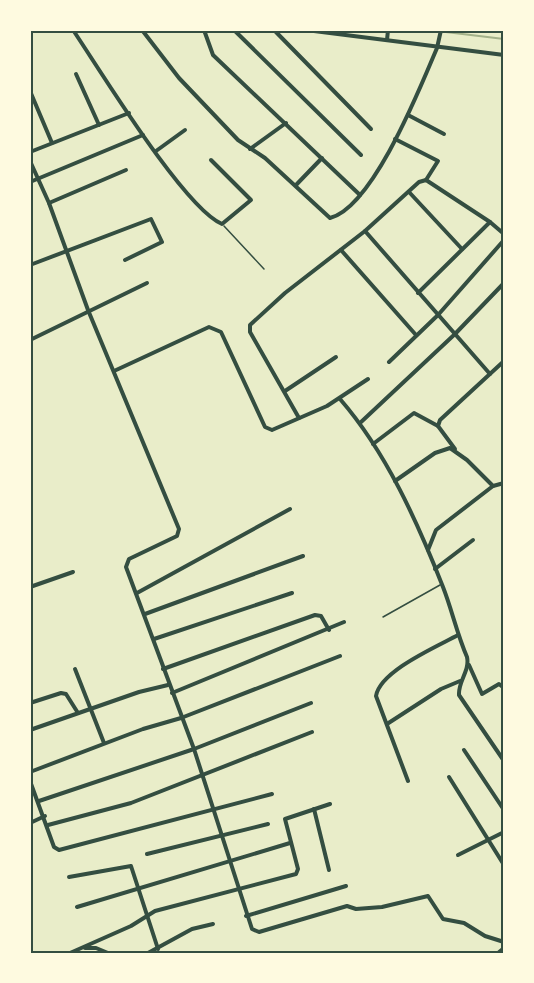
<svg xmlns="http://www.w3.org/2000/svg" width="534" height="983" viewBox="0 0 534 983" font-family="'PT Sans Narrow',sans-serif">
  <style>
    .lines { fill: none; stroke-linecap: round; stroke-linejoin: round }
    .stream { stroke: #a3b18a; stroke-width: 2 }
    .service { stroke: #344e41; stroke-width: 1.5 }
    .minor { stroke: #344e41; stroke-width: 4 }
    .neatline { fill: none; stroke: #344e41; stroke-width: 2 }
  </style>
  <rect width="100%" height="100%" fill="#e9edc9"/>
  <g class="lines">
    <polyline class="stream" points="429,30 504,39"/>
    <g class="service">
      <polyline points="224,226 264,269"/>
      <polyline points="383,617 440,585"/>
    </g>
    <g class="minor">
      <path d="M 73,30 C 100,70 184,208 222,224 L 251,200 L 211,160"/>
      <path d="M 142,30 L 179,78 L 238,140 L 265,158 L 330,218 C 373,207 420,88 437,48 L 441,30"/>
      <polyline points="204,30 213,55 360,195"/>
      <polyline points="234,30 361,155"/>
      <polyline points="274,30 371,129"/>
      <polyline points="306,30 504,55"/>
      <polyline points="387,40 388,30"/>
      <polyline points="76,74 99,125"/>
      <polyline points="30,91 52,143"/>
      <polyline points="408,115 444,134"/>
      <polyline points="395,139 438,161 426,180"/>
      <polyline points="250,149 286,123"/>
      <polyline points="156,151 185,130"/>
      <polyline points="30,152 129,113"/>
      <polyline points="30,161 49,203 88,310 179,529 177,536 129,559 126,567 194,749 252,929 259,932 347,906 356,909 382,907 428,896 443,919 464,923 485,936 504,942"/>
      <polyline points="30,182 143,135"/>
      <polyline points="296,185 322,158"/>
      <polyline points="409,192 462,249"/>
      <polyline points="49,203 126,170"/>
      <polyline points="490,222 504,234"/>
      <polyline points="365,231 490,374"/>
      <polyline points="341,250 416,335"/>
      <polyline points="30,265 151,219 162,242 125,260"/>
      <polyline points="30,340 147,283"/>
      <polyline points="389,362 438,315 504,240"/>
      <polyline points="114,371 209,327 221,332 265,427 272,430 327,406 368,379"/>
      <polyline points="285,391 336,357"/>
      <path d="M 340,399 C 386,452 417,521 443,587 C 452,610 457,634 467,657 C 470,671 458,681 459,695 L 504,761"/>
      <polyline points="299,418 250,332 250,325 285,293 365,231 419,182 426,180 490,222 418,293"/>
      <polyline points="360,423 455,334 504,283"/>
      <polyline points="373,444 414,413 438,426"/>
      <polyline points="455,449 438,426 440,420 504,361"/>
      <polyline points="395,481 435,453 450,448 467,460 493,486 504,483"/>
      <polyline points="428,550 436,530 493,486"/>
      <polyline points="435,569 473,540"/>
      <polyline points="30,587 73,572"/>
      <polyline points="137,593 290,509"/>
      <polyline points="145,614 303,556"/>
      <polyline points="154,639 292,593"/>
      <polyline points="469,665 482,694 499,684 504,688"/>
      <polyline points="75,669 104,743"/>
      <polyline points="163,669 315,615 321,616 329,630"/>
      <polyline points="172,693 344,622"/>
      <polyline points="30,703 61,693 66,694 78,713"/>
      <polyline points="387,724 441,689 460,681"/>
      <polyline points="30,730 139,692 168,685"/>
      <polyline points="464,750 504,810"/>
      <polyline points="30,772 143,729 181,718 340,656"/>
      <polyline points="449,777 504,865"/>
      <polyline points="30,781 54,847 59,850 272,794"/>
      <path d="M 408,781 L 376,696 C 380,671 436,647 458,635"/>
      <polyline points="39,801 194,749 311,703"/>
      <polyline points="314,809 329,870"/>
      <polyline points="30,823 45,816"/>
      <polyline points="48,825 131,803 312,732"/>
      <polyline points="147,854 268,824"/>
      <polyline points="458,855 504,832"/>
      <polyline points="69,877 131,866 158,949"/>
      <polyline points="77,907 290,843"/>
      <polyline points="246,916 346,886"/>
      <polyline points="85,948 96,948 108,953"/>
      <polyline points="70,953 131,926 155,911 296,874 298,869 285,819 330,804"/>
      <polyline points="148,953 192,929 213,924"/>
      <polyline points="498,953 504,948"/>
    </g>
  </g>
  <rect width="534" height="983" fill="none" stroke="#fefae0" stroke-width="63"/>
  <rect x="32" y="32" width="470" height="920" class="neatline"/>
</svg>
